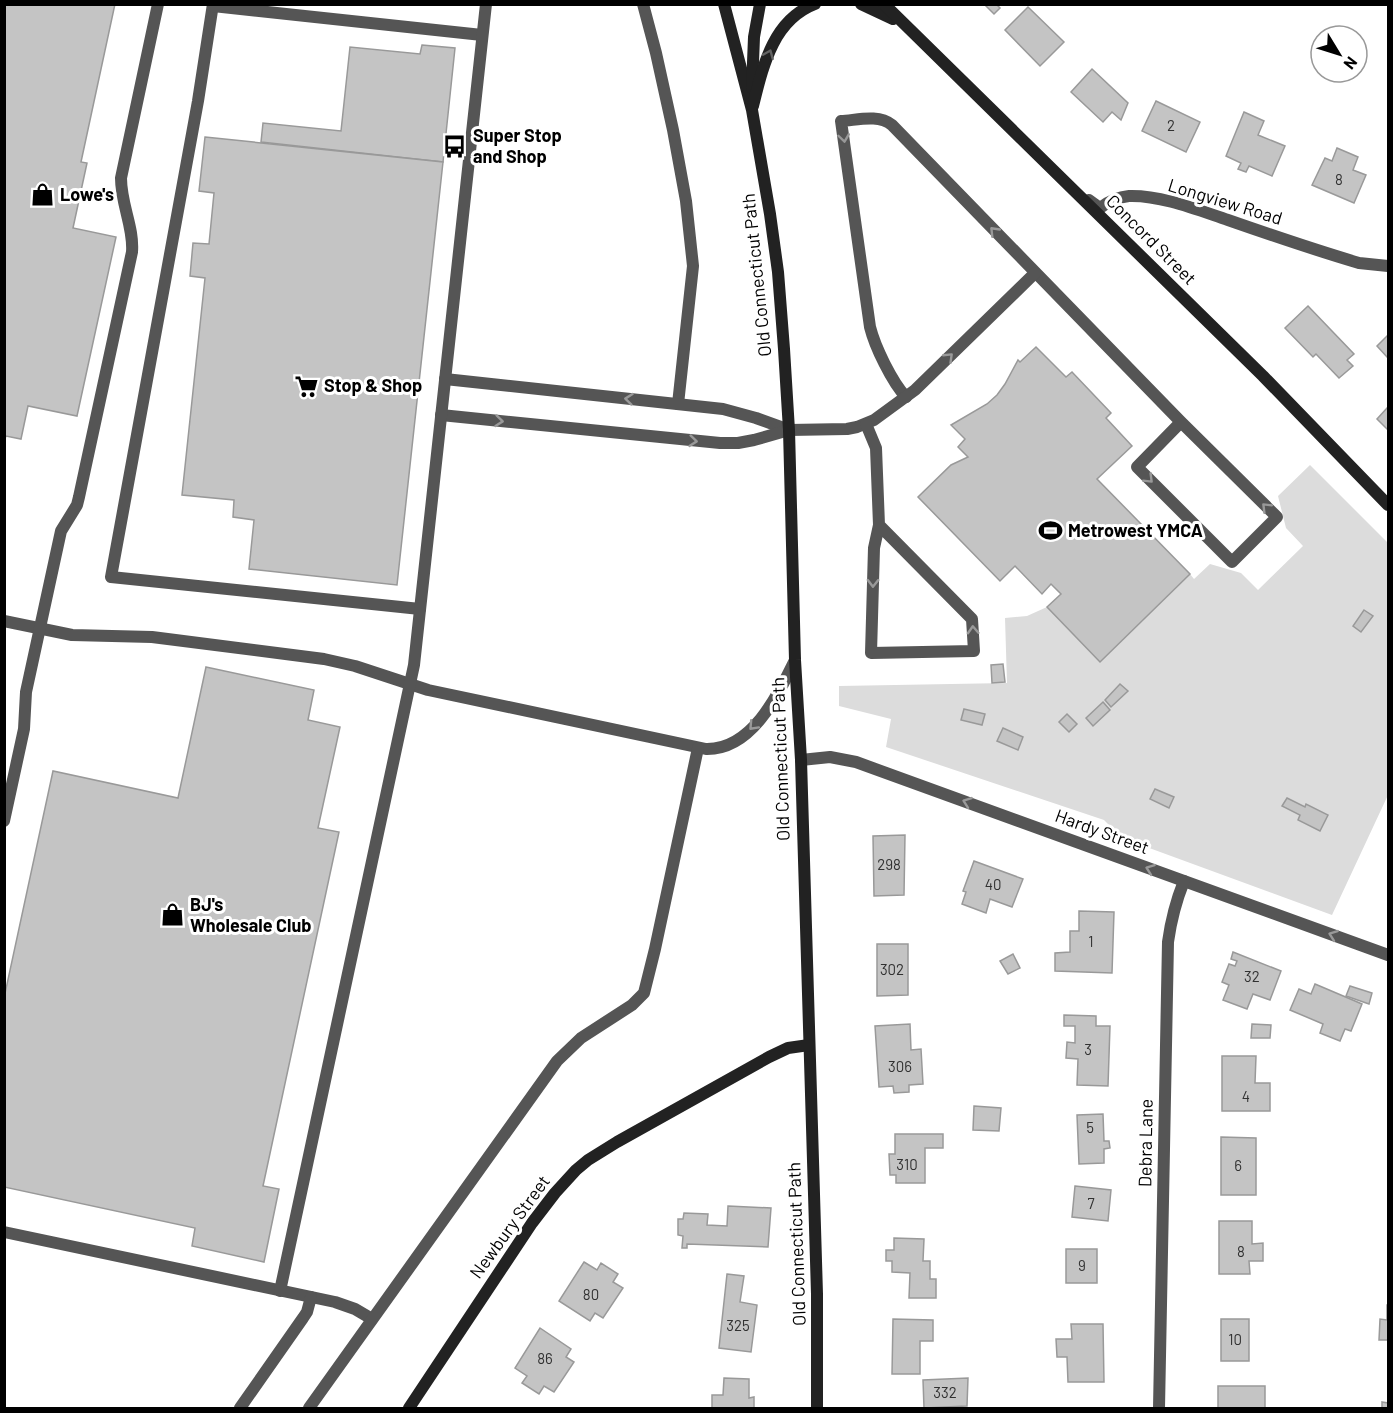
<svg xmlns="http://www.w3.org/2000/svg" width="1393" height="1413" viewBox="0 0 1393 1413" font-family="Barlow,sans-serif">
  <style>
    .green { fill: #dcdcdc }
    .building { fill: #c4c4c4; stroke: #999; stroke-width: 1.5 }
    .lines { fill: none; stroke-linecap: round; stroke-linejoin: round }
    .lane { stroke: #555; stroke-width: 12 }
    .street { stroke: #555; stroke-width: 12 }
    .secondary { stroke: #222; stroke-width: 12 }
    .oneway { stroke: #646464 }
    .oneway2 { stroke: #999 }
    .labels { text-anchor: middle; stroke-width: 6; stroke-linejoin: round; paint-order: stroke }
    .number-label { font-size: 15px; fill: #313131 }
    .poi-label { font-size: 18px; font-weight: bold; fill: #000; stroke: #fff; text-anchor: start }
    .street-label { font-size: 18px; fill: #000; stroke: #fff }
  </style>
  <rect width="100%" height="100%" fill="#fff"/>
  <polygon class="green" points="1310,465 1388,543 1388,795 1332,915 1122,838 1104,820 886,747 891,719 839,706 839,686 1007,683 1005,618 1027,616 1047,607 1100,661 1190,574 1194,579 1210,564 1241,573 1258,590 1303,546 1286,528 1278,496"/>
  <g class="building">
    <polygon points="4,4 115,4 81,162 87,163 73,228 116,237 77,416 28,406 21,439 6,436 4,441"/>
    <polygon points="984,4 996,4 1000,8 994,14"/>
    <polygon points="1028,7 1064,42 1040,66 1005,30"/>
    <polygon points="422,45 455,48 443,162 261,142 263,123 341,131 350,47 420,54"/>
    <polygon points="1092,69 1128,103 1121,120 1112,112 1103,122 1071,92"/>
    <polygon points="1156,101 1200,122 1186,152 1142,131"/>
    <polygon points="1244,112 1264,121 1258,135 1285,146 1272,176 1249,166 1246,172 1238,169 1241,163 1226,156"/>
    <polygon points="205,137 443,162 397,585 249,569 254,520 233,517 234,500 182,495 205,278 190,276 193,243 209,244 214,193 199,191"/>
    <polygon points="1337,148 1358,157 1353,170 1366,175 1354,203 1312,185 1325,158 1332,161"/>
    <polygon points="1308,306 1354,354 1347,360 1353,366 1339,378 1316,354 1313,357 1285,328"/>
    <polygon points="1388,335 1388,358 1377,346"/>
    <polygon points="1036,347 1066,377 1072,372 1111,413 1106,418 1132,446 1097,479 1190,574 1100,662 1047,607 1061,594 1051,584 1042,594 1015,566 1000,581 918,497 951,465 968,457 958,447 965,439 951,425 987,404 997,395 1005,384 1018,360 1020,362"/>
    <polygon points="1388,407 1388,430 1377,419"/>
    <polygon points="1364,610 1373,616 1361,632 1353,626"/>
    <polygon points="1003,664 1005,682 992,683 991,665"/>
    <polygon points="206,667 314,690 308,720 340,727 318,828 339,832 263,1186 279,1189 264,1262 192,1246 195,1228 4,1187 4,998 53,771 178,798"/>
    <polygon points="1120,684 1128,691 1111,707 1105,700"/>
    <polygon points="1103,702 1110,710 1093,726 1086,718"/>
    <polygon points="964,709 985,714 982,725 961,720"/>
    <polygon points="1067,714 1077,724 1069,732 1059,722"/>
    <polygon points="1003,728 1023,737 1018,750 997,741"/>
    <polygon points="1155,789 1174,797 1169,808 1150,799"/>
    <polygon points="1287,798 1305,807 1306,804 1328,815 1320,831 1298,820 1300,815 1282,806"/>
    <polygon points="905,835 904,895 874,896 873,836"/>
    <polygon points="974,861 1023,879 1012,907 990,899 986,913 962,904 966,892 963,891"/>
    <polygon points="1079,911 1114,912 1112,973 1055,971 1055,953 1070,952 1070,931 1079,931"/>
    <polygon points="877,944 908,944 908,995 877,996"/>
    <polygon points="1233,952 1281,971 1270,1000 1253,994 1247,1009 1223,1000 1229,985 1222,982 1229,964 1235,966 1237,961 1231,959"/>
    <polygon points="1013,954 1020,968 1008,974 1000,961"/>
    <polygon points="1315,984 1362,1004 1351,1031 1345,1029 1340,1041 1320,1033 1323,1024 1290,1010 1299,989 1311,994"/>
    <polygon points="1350,986 1372,993 1369,1004 1346,996"/>
    <polygon points="1064,1015 1096,1016 1096,1026 1110,1026 1108,1086 1077,1085 1078,1059 1066,1058 1067,1042 1075,1043 1075,1026 1064,1026"/>
    <polygon points="910,1024 911,1050 921,1049 923,1084 909,1085 909,1092 894,1093 893,1086 879,1087 875,1026"/>
    <polygon points="1252,1024 1271,1025 1270,1038 1251,1038"/>
    <polygon points="1222,1056 1256,1056 1255,1083 1270,1083 1270,1111 1222,1111"/>
    <polygon points="974,1106 1001,1108 999,1131 973,1130"/>
    <polygon points="1103,1114 1104,1141 1109,1141 1110,1148 1104,1149 1104,1163 1079,1164 1077,1115"/>
    <polygon points="895,1134 943,1134 943,1148 925,1148 925,1183 896,1183 896,1175 890,1175 889,1154 895,1154"/>
    <polygon points="1221,1137 1256,1138 1256,1195 1221,1195"/>
    <polygon points="1075,1186 1111,1190 1108,1221 1072,1217"/>
    <polygon points="728,1206 771,1208 768,1247 687,1244 687,1248 682,1248 683,1236 678,1235 678,1219 683,1219 684,1213 708,1214 707,1225 727,1226"/>
    <polygon points="1219,1221 1252,1221 1252,1244 1263,1243 1263,1261 1249,1261 1250,1274 1219,1274"/>
    <polygon points="894,1238 924,1239 923,1261 930,1261 930,1279 936,1279 936,1298 909,1298 910,1273 892,1272 892,1261 886,1261 886,1250 894,1250"/>
    <rect x="1066" y="1249" width="31" height="34"/>
    <polygon points="584,1262 597,1270 601,1263 618,1274 613,1282 623,1288 603,1318 595,1313 590,1321 559,1301"/>
    <polygon points="727,1274 744,1276 740,1302 757,1305 751,1352 719,1348"/>
    <polygon points="1387,1305 1388,1305 1388,1340 1379,1340 1380,1319 1387,1320"/>
    <polygon points="893,1319 933,1320 933,1341 920,1341 920,1374 892,1374"/>
    <rect x="1221" y="1319" width="28" height="42"/>
    <polygon points="1071,1324 1103,1324 1104,1382 1068,1382 1067,1357 1057,1357 1056,1339 1072,1339"/>
    <polygon points="540,1328 571,1349 566,1357 574,1362 554,1392 544,1386 539,1394 522,1383 527,1376 515,1368"/>
    <polygon points="724,1378 749,1379 749,1398 754,1397 754,1408 712,1408 712,1395 723,1395"/>
    <polygon points="968,1378 967,1406 924,1408 923,1380"/>
    <rect x="1218" y="1386" width="47" height="22"/>
    <polygon points="1382,1402 1388,1403 1388,1408 1382,1408"/>
  </g>
  <g class="lines">
    <g class="lane">
      <polyline points="213,4 198,101 111,577 420,609"/>
      <polyline points="643,4 656,53 673,130 686,201 693,266 678,404"/>
      <polyline points="213,6 482,35"/>
      <polyline points="445,379 723,409 756,418 789,430"/>
      <path d="M 906,397 C 892,382 875,347 870,327 L 841,121 C 858,120 878,114 892,125 L 1181,422 L 1277,517 L 1232,562 L 1137,467 L 1181,422"/>
      <polyline points="441,415 720,443 738,443 754,440 789,430 847,429 857,427 874,420 915,390 1035,273"/>
      <polyline points="866,424 876,448 879,525 874,548 871,653 974,651 972,619 879,525"/>
      <path d="M 4,621 L 72,635 L 152,637 L 324,659 L 355,666 L 428,690 L 706,749 C 752,750 778,695 795,660"/>
      <path d="M 4,821 L 24,729 L 26,692 L 61,531 L 77,505 L 79,497 L 132,252 C 134,227 121,205 121,178 L 158,4"/>
      <polyline points="4,1232 335,1302 355,1309 372,1319"/>
      <polyline points="280,1291 414,665 486,4"/>
      <polyline points="240,1408 303,1318 307,1312 311,1297"/>
      <polyline points="309,1408 557,1061 581,1038 632,1005 644,993 655,949 698,748"/>
    </g>
    <g class="street">
      <path d="M 1089,200 L 1100,208 C 1109,201 1118,197 1129,196 C 1161,195 1198,210 1228,220 C 1271,235 1315,250 1359,263 L 1388,266"/>
      <polyline points="801,760 830,757 856,762 1388,955"/>
      <path d="M 1159,1408 L 1168,942 C 1171,920 1176,901 1184,881"/>
    </g>
    <g class="secondary">
      <polyline points="724,4 752,110 770,214 778,272 784,349 789,430 795,660 801,760 817,1294 817,1408"/>
      <polyline points="861,4 893,19"/>
      <polyline points="884,4 1263,376 1388,505"/>
      <polyline points="752,88 754,37 760,4"/>
      <path d="M 753,106 C 763,66 773,20 815,4"/>
      <polyline points="409,1408 532,1223 555,1193 576,1170 588,1160 617,1142 769,1057 788,1048 809,1045"/>
    </g>
  </g>
  <defs><path id="oneway-chevron" d="M-2-3.5L2.5 0L-2 3.5" fill="none" stroke-width="1.6" stroke-linecap="round" stroke-linejoin="round" transform="scale(1.5)"/></defs>
  <use class="oneway" href="#oneway-chevron" transform="translate(769 54) rotate(-67)"/>
  <g class="oneway2">
    <use href="#oneway-chevron" transform="translate(844 138) rotate(82)"/>
    <use href="#oneway-chevron" transform="translate(994 231) rotate(-134)"/>
    <use href="#oneway-chevron" transform="translate(949 357) rotate(-44)"/>
    <use href="#oneway-chevron" transform="translate(629 399) rotate(-174)"/>
    <use href="#oneway-chevron" transform="translate(499 421) rotate(6)"/>
    <use href="#oneway-chevron" transform="translate(693 441) rotate(6)"/>
    <use href="#oneway-chevron" transform="translate(1149 479) rotate(45)"/>
    <use href="#oneway-chevron" transform="translate(1266 507) rotate(-135)"/>
    <use href="#oneway-chevron" transform="translate(873 583) rotate(91)"/>
    <use href="#oneway-chevron" transform="translate(973 630) rotate(-93)"/>
    <use href="#oneway-chevron" transform="translate(753 726) rotate(133)"/>
    <use href="#oneway-chevron" transform="translate(967 802) rotate(-160)"/>
    <use href="#oneway-chevron" transform="translate(1150 869) rotate(-160)"/>
    <use href="#oneway-chevron" transform="translate(1333 935) rotate(-160)"/>
  </g>
  <defs>
    <symbol id="bus-bare" viewBox="-9 -9 18 18"><path d="M-5-6H5V4H4V6H2V4H-2V6H-4V4H-5ZM-3.5-4V0h7V-4ZM-3.5 1.2v1.5H-2V1.2ZM2 1.2v1.5H3.5V1.2Z" fill="#000" stroke="#fff" stroke-width="2.5" paint-order="stroke"/></symbol>
    <symbol id="shop-bare" viewBox="-9 -9 18 18"><path d="M-5-2.5h2.3a2.7 3.5 0 0 1 5.4 0H5L5.5 6h-11ZM-1.5-2.5h3a1.5 2.3 0 0 0-3 0Z" fill="#000" stroke="#fff" stroke-width="2.5" paint-order="stroke"/></symbol>
    <symbol id="supermarket-bare" viewBox="-9 -9 18 18"><path d="M-6-5.5h2.5l.6 2H6L4.5 2H-2.5L-4.4-4H-6ZM-1.5 3.2a1.3 1.3 0 1 0 .1 0ZM3 3.2a1.3 1.3 0 1 0 .1 0Z" fill="#000" stroke="#fff" stroke-width="2.5" paint-order="stroke"/></symbol>
    <symbol id="stadium-bare" viewBox="-9 -9 18 18"><path d="M0-5a6.5 5 0 1 0 0 10a6.5 5 0 1 0 0-10ZM-3.5-1.8h7v3.6h-7Z" fill="#000" stroke="#fff" stroke-width="2.5" paint-order="stroke"/></symbol>
  </defs>
  <g fill-rule="evenodd">
    <use href="#bus-bare" x="438" y="130" width="33" height="33"/>
    <use href="#shop-bare" x="26" y="178" width="33" height="33"/>
    <use href="#supermarket-bare" x="290" y="370" width="33" height="33"/>
    <use href="#stadium-bare" x="1034" y="514" width="33" height="33"/>
    <use href="#shop-bare" x="156" y="898" width="33" height="33"/>
  </g>
  <g class="labels">
    <g class="number-label">
      <text x="1171" y="131">2</text>
      <text x="1339" y="185">8</text>
      <text x="889" y="870">298</text>
      <text x="993" y="890">40</text>
      <text x="1091" y="947">1</text>
      <text x="892" y="975">302</text>
      <text x="1252" y="982">32</text>
      <text x="1088" y="1055">3</text>
      <text x="900" y="1072">306</text>
      <text x="1246" y="1102">4</text>
      <text x="1090" y="1133">5</text>
      <text x="907" y="1170">310</text>
      <text x="1238" y="1171">6</text>
      <text x="1091" y="1209">7</text>
      <text x="1241" y="1257">8</text>
      <text x="1082" y="1271">9</text>
      <text x="591" y="1300">80</text>
      <text x="738" y="1331">325</text>
      <text x="1235" y="1345">10</text>
      <text x="545" y="1364">86</text>
      <text x="945" y="1398">332</text>
    </g>
    <g class="poi-label">
      <text x="473" y="142">Super Stop<tspan x="473" dy="21">and Shop</tspan></text>
      <text x="60" y="201">Lowe's</text>
      <text x="324" y="392">Stop &amp; Shop</text>
      <text x="1068" y="537">Metrowest YMCA</text>
      <text x="190" y="911">BJ's<tspan x="190" dy="21">Wholesale Club</tspan></text>
    </g>
    <g class="street-label">
      <text transform="translate(1225 202) rotate(17)" y="6">Longview Road</text>
      <text transform="translate(1151 240) rotate(45)" y="6">Concord Street</text>
      <text transform="translate(757 275) rotate(-96)" y="6">Old Connecticut Path</text>
      <text transform="translate(781 759) rotate(-92)" y="6">Old Connecticut Path</text>
      <text transform="translate(1102 832) rotate(20)" y="6">Hardy Street</text>
      <text transform="translate(1146 1143) rotate(-89)" y="6">Debra Lane</text>
      <text transform="translate(510 1227) rotate(-54)" y="6">Newbury Street</text>
      <text transform="translate(797 1244) rotate(-92)" y="6">Old Connecticut Path</text>
    </g>
  </g>
  <rect width="1393" height="1413" fill="none" stroke="#000000" stroke-width="12"/>
  <g transform="translate(1339 54) rotate(128)"><circle r="28" fill="#ffffff" stroke="#999999" stroke-width="1.5"/>
  <path d="M0-4.5L10 22L0 15L-10 22Z" fill="#000000"/>
  <text y="-9" font-size="16" font-weight="bold" text-anchor="middle" fill="#000000">N</text>
  </g>
</svg>
